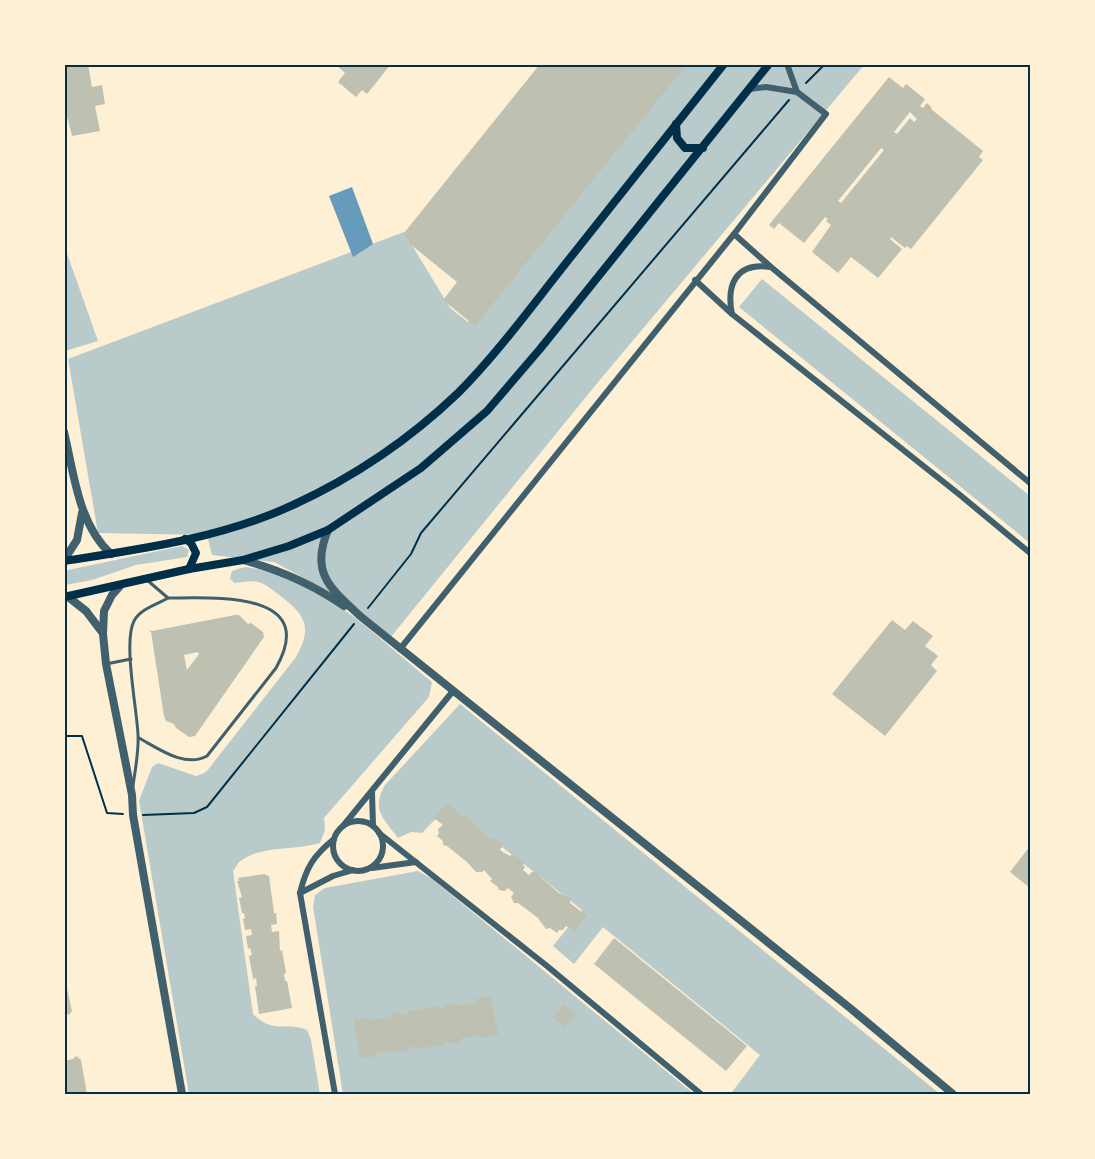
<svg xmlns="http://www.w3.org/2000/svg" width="1095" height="1159" viewBox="0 0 1095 1159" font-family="'Crimson Pro',serif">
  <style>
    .green { fill: #b9caca }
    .water { fill: #669bbc }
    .building { fill: #bec0b2; fill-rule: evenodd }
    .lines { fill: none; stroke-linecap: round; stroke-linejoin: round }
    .path { stroke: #003049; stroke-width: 2 }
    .service { stroke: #3f606c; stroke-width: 3 }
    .minor { stroke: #3f606c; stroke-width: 6 }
    .tertiary { stroke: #3f606c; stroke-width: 8 }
    .secondary { stroke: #003049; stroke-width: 8 }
    .neatline { fill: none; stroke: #003049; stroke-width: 2 }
  </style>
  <rect width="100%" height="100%" fill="#fdf0d5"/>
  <g class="green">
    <polygon points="669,65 864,65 594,387 390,638 324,589 274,562 212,555 207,535 98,533 68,359 404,232 450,308 468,322"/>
    <polygon points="64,245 98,341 65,351 64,351"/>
    <polygon points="762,279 1030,496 1030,543 739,307"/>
    <polygon points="182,546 189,550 187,557 136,565 92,580 65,585 65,572 68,570"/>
    <path d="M 245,567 C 257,569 270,570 281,574 C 337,595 386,645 432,682 L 429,697 L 324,818 L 325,830 L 320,843 C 298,850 260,846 242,860 C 238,862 236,867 233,871 L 253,1014 C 275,1035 284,1021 307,1030 L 311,1040 L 320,1094 L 189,1094 L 139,801 L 152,767 L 158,763 L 196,776 L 202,774 L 207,771 L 296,657 C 314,625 304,614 278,594 C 272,590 265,583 258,582 C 251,580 242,582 234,583 L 230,578 L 232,571 Z"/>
    <path d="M 460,704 L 940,1094 L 733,1094 L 732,1092 L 760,1055 L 603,927 L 574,964 L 553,946 L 582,910 L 449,805 L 422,833 L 411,832 L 398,838 C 383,818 371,810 385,785 Z"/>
    <polygon points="418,871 432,879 694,1094 343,1094 313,907 315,895 325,888"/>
  </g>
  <polygon class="water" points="352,187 373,244 353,257 329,196"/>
  <g class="building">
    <polygon points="75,64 88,64 92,87 102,85 105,104 95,106 100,131 72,136 64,105 64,66"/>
    <polygon points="335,64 391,64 367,94 362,90 356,97 338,82 345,73"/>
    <polygon points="540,64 687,64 475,326 443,300 457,282 410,244 404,233"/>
    <path d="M 889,77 L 903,88 L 906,84 L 925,99 L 920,106 L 923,108 L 927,103 L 932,108 L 931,109 L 983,151 L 979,157 L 983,160 L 911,249 L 907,246 L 905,248 L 891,237 L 890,239 L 902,249 L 878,278 L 851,257 L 838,273 L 812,252 L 831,225 L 826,221 L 828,219 L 825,217 L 804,243 L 779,223 L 774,229 L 769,225 ZM 910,112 L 917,119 L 914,122 L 910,118 L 897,134 L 894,132 ZM 881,148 L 884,150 L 841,203 L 838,201 Z"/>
    <path d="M 235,615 L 239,615 L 248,624 L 251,623 L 263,632 L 264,637 L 195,736 L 189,737 L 176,728 L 174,724 L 166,721 L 164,716 L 151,632 L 148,630 L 152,631 ZM 198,652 L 199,654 L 187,670 L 184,655 Z"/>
    <polygon points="892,620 905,630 913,621 933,636 925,646 938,656 931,665 937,671 885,736 832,694"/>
    <polygon points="447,803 463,816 468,815 469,819 488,836 500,841 502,847 500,850 503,852 510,856 512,854 524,861 523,865 525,867 523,870 529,875 532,872 537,872 539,876 559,893 570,898 570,903 587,916 574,932 566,926 563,930 559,930 557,933 550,928 546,929 538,918 518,903 514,903 511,897 514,893 508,888 505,891 499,890 498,887 490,881 492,879 484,870 482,872 476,872 467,862 447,846 443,845 443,841 437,836 439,833 438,829 443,825 434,818"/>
    <polygon points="1030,846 1030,888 1010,872"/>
    <polygon points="264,874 269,876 274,913 276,913 277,924 271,925 272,932 279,931 280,951 282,950 286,973 284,974 285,981 287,981 292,1008 259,1014 255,986 257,986 256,978 253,979 249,956 252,955 250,948 248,949 246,936 252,935 251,929 245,930 243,919 245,918 244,913 242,913 239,898 242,897 237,881 239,881 238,878"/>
    <polygon points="614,938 747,1046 726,1071 594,964"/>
    <polygon points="64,975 72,1011 69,1015 64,1013"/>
    <polygon points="491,996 498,1035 483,1038 480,1035 462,1038 460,1042 451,1043 449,1041 444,1041 443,1045 416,1049 413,1047 408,1047 407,1051 398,1052 395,1050 377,1053 376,1056 360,1059 354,1020 368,1017 371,1020 389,1017 391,1014 399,1012 403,1015 407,1014 409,1011 436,1006 439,1009 443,1008 445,1004 454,1003 457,1006 460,1005 475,1002 476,999"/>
    <polygon points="564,1004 576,1014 565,1027 553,1017"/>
    <polygon points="76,1056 81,1060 87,1094 64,1094 64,1061 73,1059"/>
  </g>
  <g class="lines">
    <g class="path">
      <polyline points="806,83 825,64"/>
      <polyline points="368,608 411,554 421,533 789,100"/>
      <polyline points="64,736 82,736 107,813 123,814"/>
      <polyline points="143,815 194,813 207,807 354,624"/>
    </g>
    <g class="service">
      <polyline points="106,664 131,659"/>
      <path d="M 139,738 C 159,749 185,768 207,756 L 276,668 C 320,590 214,598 168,598 L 147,580"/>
      <path d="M 133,786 C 135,770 139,752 138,735 C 137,709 123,642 134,621 C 140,609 158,604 168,598"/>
    </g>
    <g class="minor">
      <polyline points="787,64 797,92"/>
      <polyline points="734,234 771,267 1030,483"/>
      <polyline points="695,280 732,314 960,495 1030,553"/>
      <path d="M 732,314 C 726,285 736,262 770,267"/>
      <polyline points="400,649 734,234 826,114 797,92 766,87 749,89"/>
      <polyline points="372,792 373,826"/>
      <circle cx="358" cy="846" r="25"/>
      <polyline points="343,826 453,691"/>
      <polyline points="379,833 547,966 701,1094"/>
      <path d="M 334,839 C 313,856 306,868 300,893 L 335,1094"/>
      <polyline points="372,868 416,862"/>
      <polyline points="300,893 333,876 353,870"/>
    </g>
    <g class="tertiary">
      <path d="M 64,432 C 74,473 78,524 111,554"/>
      <path d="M 328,530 C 310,573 330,588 360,616 L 850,1008 L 953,1094"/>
      <polyline points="64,560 77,540 82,513"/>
      <path d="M 243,560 C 280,570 312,584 344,606"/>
      <polyline points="120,586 112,595 104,611 103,634 106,664 132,795 133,815 182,1094"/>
      <polyline points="67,596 86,611 102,632"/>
    </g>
    <g class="secondary">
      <polyline points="676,124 677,138 685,148 703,148"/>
      <polyline points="185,539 191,543 196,553 189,569"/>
      <path d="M 64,561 C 141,549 222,538 293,505 C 354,477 410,439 458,393 C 499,352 537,299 574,253 C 624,190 674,127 724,64"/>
      <polyline points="64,597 189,569 243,560 289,546 328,530 421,468 487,411 540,349 769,64"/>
    </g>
  </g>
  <rect width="1095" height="1159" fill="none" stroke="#fdf0d5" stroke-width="132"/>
  <rect x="66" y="66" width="963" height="1027" class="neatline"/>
</svg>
